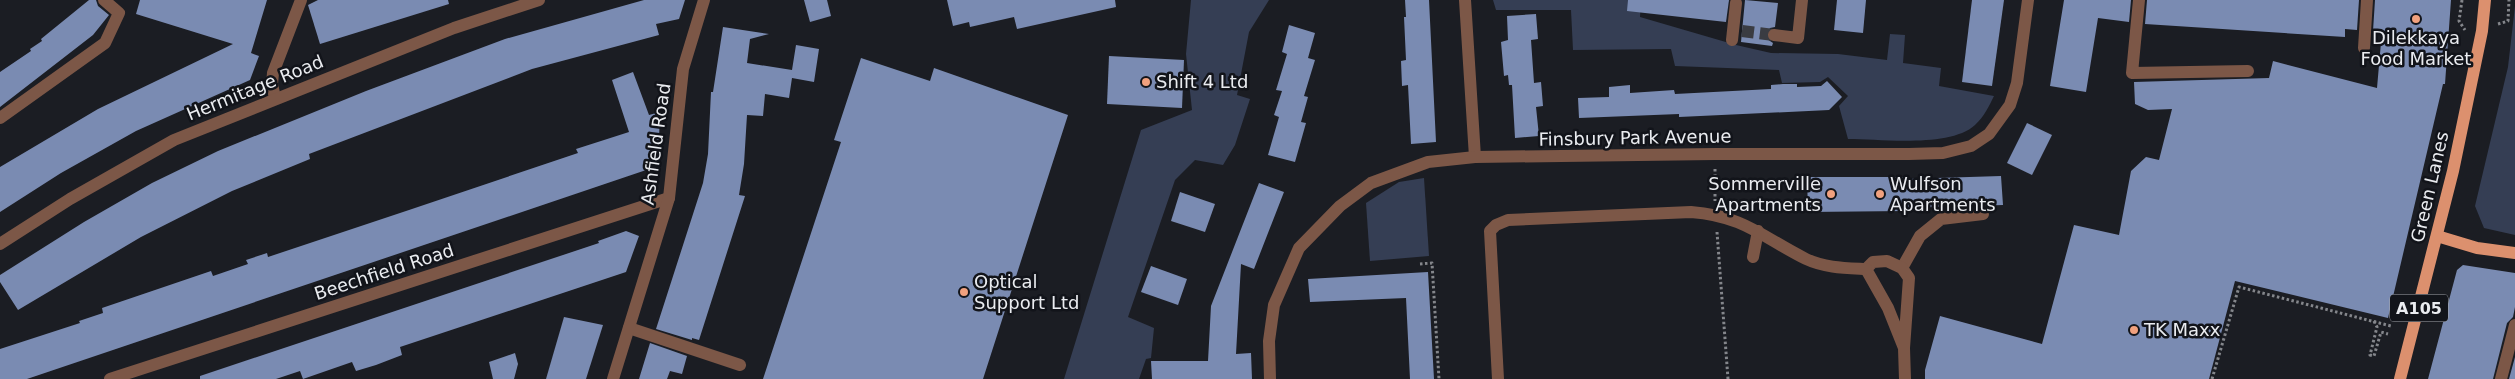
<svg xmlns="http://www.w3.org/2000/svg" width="2515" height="379" viewBox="0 0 2515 379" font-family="'DejaVu Sans',sans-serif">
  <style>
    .green { fill: #353e54 }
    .building { fill: #7a8bb2 }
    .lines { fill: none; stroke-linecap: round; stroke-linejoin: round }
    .minor-tunnel { stroke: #3a3c42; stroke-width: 12; stroke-dasharray: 12 6; stroke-linecap: butt }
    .path { stroke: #84868b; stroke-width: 3; stroke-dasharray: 2.5 2.5; stroke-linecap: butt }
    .minor { stroke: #7c5747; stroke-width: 12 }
    .major { stroke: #dc906e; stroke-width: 12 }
    .poi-dot { fill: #f1a17e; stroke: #12141a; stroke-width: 2 }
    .labels { text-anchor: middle; stroke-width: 5; stroke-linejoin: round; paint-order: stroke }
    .shield { fill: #12141a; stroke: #a9abb0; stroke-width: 1 }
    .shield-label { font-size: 16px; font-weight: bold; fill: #eaecf0 }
    .poi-label { font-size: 18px; fill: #eaecf0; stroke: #12141a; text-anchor: start }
    .street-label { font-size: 18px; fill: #eaecf0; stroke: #12141a }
  </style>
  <rect width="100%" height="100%" fill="#1b1d23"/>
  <g class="green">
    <polygon points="1191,0 1269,0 1249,32 1237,95 1250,99 1235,145 1223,165 1195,160 1175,180 1128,317 1154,328 1151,358 1146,359 1139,379 1064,379 1141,130 1192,110 1186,54"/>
    <path d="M 1493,0 L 1641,0 L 1640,17 L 1736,45 L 1771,53 L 1838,54 L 1887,60 L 1890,34 L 1905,35 L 1903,63 L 1941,68 L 1939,86 L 1994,96 C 1989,106 1984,117 1975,125 C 1950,148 1881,139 1848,139 L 1839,106 L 1848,96 L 1828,77 L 1820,82 L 1782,83 L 1779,70 L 1675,66 L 1671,49 L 1573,50 L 1571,10 L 1496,10 Z"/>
    <polygon points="2515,6 2515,235 2484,228 2475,206 2508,67"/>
    <polygon points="1424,178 1429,256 1370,261 1366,203 1399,182"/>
  </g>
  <g class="building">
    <polygon points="89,0 96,0 98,6 109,15 93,35 0,107 0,72 31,51 30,49 42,41 41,39"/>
    <polygon points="140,0 267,0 251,53 259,56 250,80 136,131 61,173 0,212 0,167 98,109 233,44 136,14"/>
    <polygon points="318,0 448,0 449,4 320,44 308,5"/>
    <polygon points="644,0 685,0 679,19 656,24 659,35 532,69 309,154 310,159 232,191 141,237 18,310 0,282 0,275 84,222 152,183 218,151 366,91 505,39"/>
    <polygon points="804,0 827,0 831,16 810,22"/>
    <polygon points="947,0 1115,0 1116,7 1017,29 1014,17 970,27 969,22 953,26"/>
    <polygon points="1405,0 1429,0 1436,142 1411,144 1408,85 1402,86 1401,61 1406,60 1404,17 1406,17"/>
    <polygon points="1628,0 1729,0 1726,22 1627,11"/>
    <polygon points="1745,0 1778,3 1775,27 1770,28 1766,34 1767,39 1773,43 1772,46 1741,42"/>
    <polygon points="1837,0 1866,0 1863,33 1834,30"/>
    <polygon points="1972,0 2004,0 1992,86 1962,82"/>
    <polygon points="2064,0 2131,0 2129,22 2098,18 2086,92 2050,86"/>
    <polygon points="2147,0 2359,0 2357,30 2345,29 2345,37 2145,24"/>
    <polygon points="2375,0 2451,0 2445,84 2443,84 2388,318 2235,281 2209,379 1925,379 1925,370 1940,316 2042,344 2074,225 2119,235 2131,171 2146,157 2159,160 2172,109 2148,110 2135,104 2134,82 2269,78 2273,61 2377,88 2382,31 2373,31"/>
    <polygon points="1536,14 1538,39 1531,40 1534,83 1541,82 1543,106 1536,107 1539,136 1515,138 1512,85 1509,85 1508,75 1504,76 1501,42 1508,40 1507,16"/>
    <polygon points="1289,25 1315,33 1308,58 1315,60 1304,96 1308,97 1301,122 1306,123 1295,162 1268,155 1279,117 1274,115 1282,91 1276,90 1287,54 1282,52"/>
    <polygon points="723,27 769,34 750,39 747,63 792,70 796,45 819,49 814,82 792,78 789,98 765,94 763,116 747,115 744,164 739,195 745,196 699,340 692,338 692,340 656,329 703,183 708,154 711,92 713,92"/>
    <polygon points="1109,56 1184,60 1182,108 1107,104"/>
    <polygon points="861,58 930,81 934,68 1068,115 983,379 763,379 841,142 834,140"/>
    <polygon points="633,72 649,115 660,112 658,166 27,379 0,379 0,349 80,323 79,321 103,313 102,308 211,271 213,276 248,264 246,260 267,253 268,257 409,210 578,153 576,149 629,132 612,80"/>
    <polygon points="1827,81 1842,97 1829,110 1679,117 1679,114 1579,118 1578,98 1609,97 1609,87 1630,85 1630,93 1674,90 1675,94 1771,89 1771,85 1783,84 1797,84 1797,87 1821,86"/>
    <polygon points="2027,123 2052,135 2032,175 2007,163"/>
    <polygon points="2001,176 2003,205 1905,208 1905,211 1808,212 1807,177 1905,177 1905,179"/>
    <polygon points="1259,183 1284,192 1254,269 1241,264 1236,354 1251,353 1252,379 1152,379 1151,361 1208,361 1211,306"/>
    <polygon points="1180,192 1215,204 1205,232 1171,221"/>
    <polygon points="626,231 639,236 626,272 400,347 402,355 376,365 356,371 352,362 303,379 300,371 276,379 200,379 200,376 599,243 598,241"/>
    <polygon points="2463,265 2515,273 2515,307 2513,317 2507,323 2493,379 2428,379 2457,270"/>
    <polygon points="1151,266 1187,279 1178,305 1141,292"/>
    <polygon points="1428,272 1434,379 1410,379 1406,298 1310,302 1308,279"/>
    <polygon points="564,317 603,325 586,379 546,379"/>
    <polygon points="650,343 687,356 682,374 670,371 667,379 639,379"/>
    <polygon points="515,353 518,364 514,379 493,379 489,362"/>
    <polygon points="2515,357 2515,379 2509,379"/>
  </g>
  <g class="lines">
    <polyline class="minor-tunnel" points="1742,31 1774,35"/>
    <g class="path">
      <polyline points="2462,0 2459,21 2465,30"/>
      <polyline points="2498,24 2508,21 2509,0"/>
      <polyline points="1715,169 1715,201"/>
      <polyline points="1717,232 1728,379"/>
      <polyline points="1420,264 1432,263 1439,379"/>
      <polyline points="2374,321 2377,327 2370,355 2374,356 2381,332 2388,334"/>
      <polyline points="2212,379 2239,287 2391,326"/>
    </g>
    <g class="minor">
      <polyline points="1465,0 1475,157"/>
      <polyline points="2139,0 2132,73 2248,71"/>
      <polyline points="1774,35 1798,38 1802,0"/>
      <polyline points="1732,40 1736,3"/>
      <polyline points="2364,48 2367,0"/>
      <polyline points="275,98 272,84 273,73 301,0"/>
      <polyline points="0,118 105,43 119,13 104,0"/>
      <polyline points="0,244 70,199 174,140 454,28 539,0"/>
      <polyline points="1753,257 1758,231"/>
      <polyline points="1902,268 1920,236 1941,219 1983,214"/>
      <polyline points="629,328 740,365"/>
      <polyline points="1904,348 1888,308 1866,269 1873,262 1887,261 1902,268 1909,278 1904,348 1905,379"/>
      <polyline points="110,379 669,198"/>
      <polyline points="613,379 669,198 683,69 704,0"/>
      <polyline points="1270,379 1269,341 1274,305 1299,248 1340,206 1371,183 1428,162 1475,157 1715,154 1909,154 1943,153 1971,146 1989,134 2010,105 2017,83 2028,0"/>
      <path d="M 1498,379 L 1490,231 L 1496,225 L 1508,220 L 1691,212 C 1744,216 1762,237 1806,259 C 1825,268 1846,268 1866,269"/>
      <polyline points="2501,379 2515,325"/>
    </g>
    <g class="major">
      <polyline points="2437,236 2477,248 2515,253"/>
      <polyline points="2400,379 2453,171 2482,31 2485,0"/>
    </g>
  </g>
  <g class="poi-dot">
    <circle cx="2416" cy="19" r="5"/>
    <circle cx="1146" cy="82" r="5"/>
    <circle cx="1831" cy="194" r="5"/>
    <circle cx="1880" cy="194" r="5"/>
    <circle cx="964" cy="292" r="5"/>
    <circle cx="2134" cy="330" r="5"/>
  </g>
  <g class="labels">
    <rect class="shield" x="2390" y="294.5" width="58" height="27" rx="4"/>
    <g class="shield-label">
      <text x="2419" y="314">A105</text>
    </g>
    <g class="poi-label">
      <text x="2416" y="44" text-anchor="middle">Dilekkaya<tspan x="2416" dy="21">Food Market</tspan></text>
      <text x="1156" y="88">Shift 4 Ltd</text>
      <text x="1821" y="190" text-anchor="end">Sommerville<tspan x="1821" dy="21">Apartments</tspan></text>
      <text x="1890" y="190">Wulfson<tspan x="1890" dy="21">Apartments</tspan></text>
      <text x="974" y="288">Optical<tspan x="974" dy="21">Support Ltd</tspan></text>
      <text x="2144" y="336">TK Maxx</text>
    </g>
    <g class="street-label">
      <text transform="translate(255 88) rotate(-22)" y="6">Hermitage Road</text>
      <text transform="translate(1635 138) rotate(-1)" y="6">Finsbury Park Avenue</text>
      <text transform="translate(656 144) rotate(-82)" y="6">Ashfield Road</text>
      <text transform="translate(2430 187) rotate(-77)" y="6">Green Lanes</text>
      <text transform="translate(384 272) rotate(-18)" y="6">Beechfield Road</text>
    </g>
  </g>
</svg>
